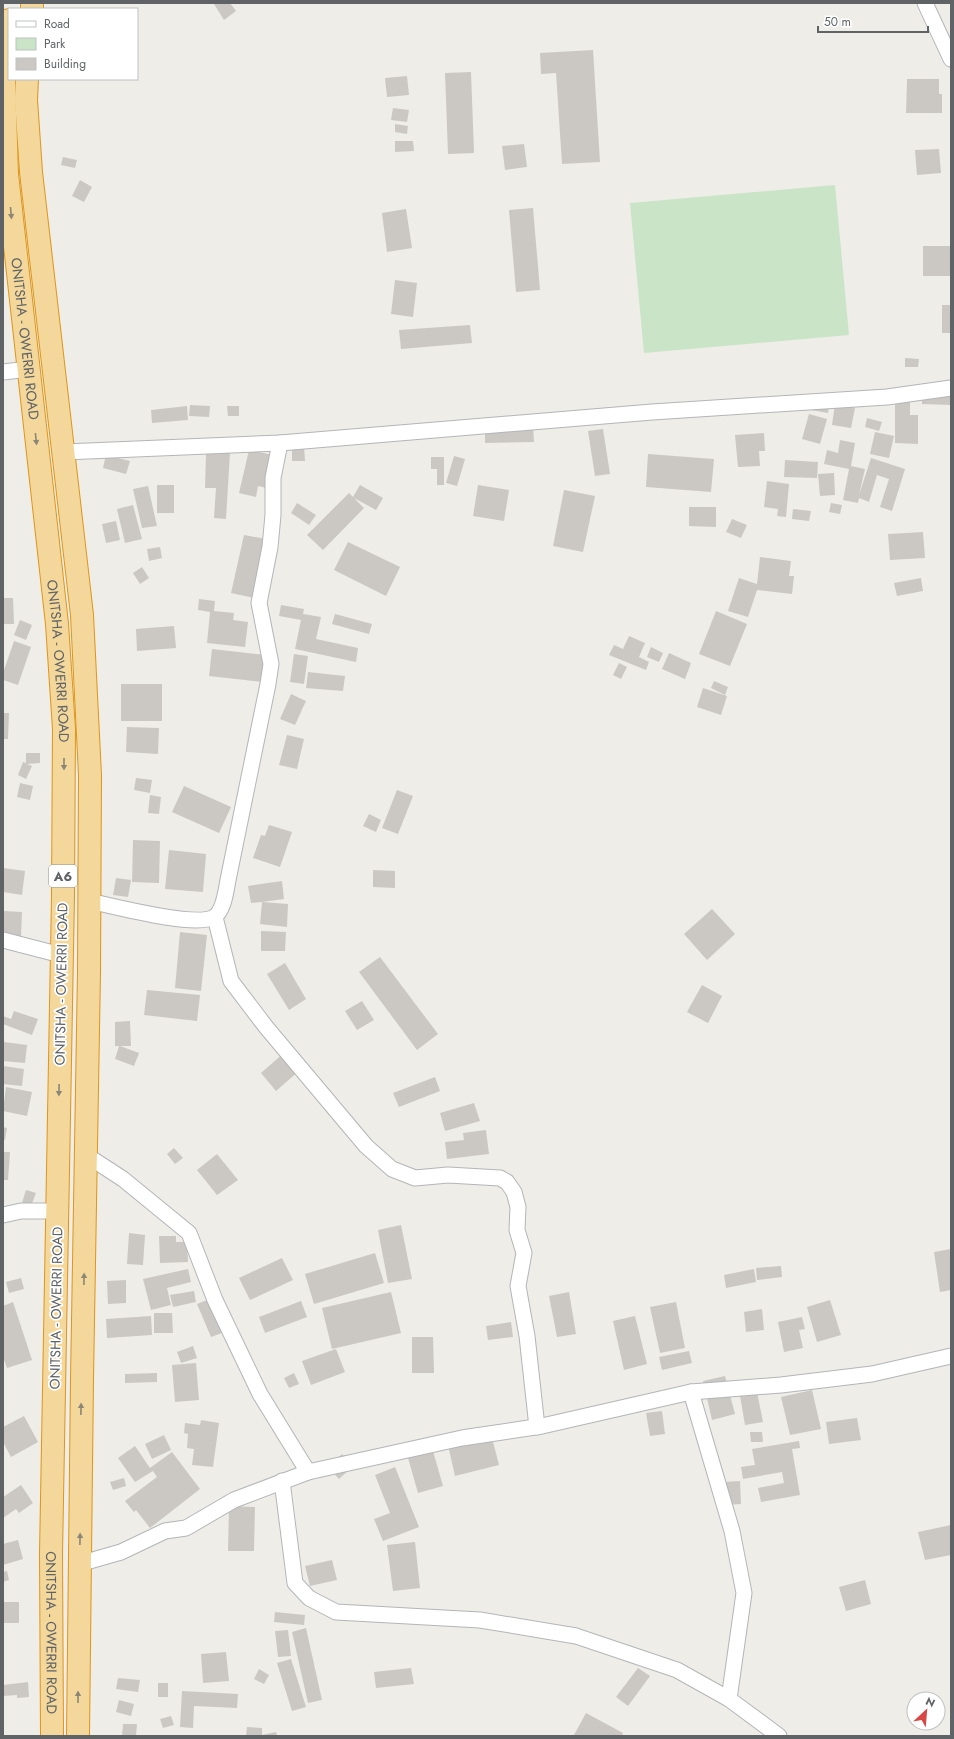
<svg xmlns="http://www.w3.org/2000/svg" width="954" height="1739" viewBox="0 0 954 1739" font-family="Jost,sans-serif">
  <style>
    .green { fill: #c9e4c7 }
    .building { fill: #cbc8c4 }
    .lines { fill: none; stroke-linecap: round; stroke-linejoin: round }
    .minor-casing { stroke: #b3b5b8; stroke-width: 17 }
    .highway-casing { stroke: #df9518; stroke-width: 24 }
    .minor { stroke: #fff; stroke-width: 15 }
    .highway { stroke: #f3d79b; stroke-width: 22 }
    .oneway { fill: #8b8676 }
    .labels { text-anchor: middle; stroke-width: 3.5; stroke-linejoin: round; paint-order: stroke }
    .shield { fill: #fff; stroke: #8f9294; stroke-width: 1 }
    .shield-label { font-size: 13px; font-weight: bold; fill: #5f6366 }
    .street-label { font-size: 14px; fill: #5f6366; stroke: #fff }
  </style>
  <rect width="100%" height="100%" fill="#efede8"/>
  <polygon class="green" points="835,185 849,335 644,353 630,203"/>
  <g class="building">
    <polygon points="215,3 230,3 236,11 224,20 214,4"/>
    <polygon points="593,50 600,162 562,164 556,73 541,74 540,53"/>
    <polygon points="471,72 474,153 448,154 445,73"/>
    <polygon points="407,76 409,95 387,97 385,78"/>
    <polygon points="907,79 939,79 939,94 942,94 942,113 906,113"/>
    <polygon points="393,108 409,110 407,122 391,120"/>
    <polygon points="395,124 408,126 407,134 395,132"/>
    <polygon points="395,141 413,141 414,151 395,152"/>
    <polygon points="524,144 527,167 505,170 502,146"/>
    <polygon points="939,149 941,173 917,175 915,150"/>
    <polygon points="63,157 77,160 75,168 61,165"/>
    <polygon points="80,180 92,187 84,202 72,196"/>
    <polygon points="533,208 540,290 516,292 509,210"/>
    <polygon points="406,209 412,248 387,252 382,213"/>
    <rect x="923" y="246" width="28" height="30"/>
    <polygon points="395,280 417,283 413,317 391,314"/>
    <rect x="942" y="305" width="9" height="28"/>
    <polygon points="470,325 472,343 401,349 399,330"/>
    <polygon points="905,358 919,359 918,367 905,367"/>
    <polygon points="951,386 951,405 922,404 922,395"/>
    <polygon points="813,398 830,401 828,413 811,410"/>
    <polygon points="895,402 910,402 910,415 918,415 918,444 895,443"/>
    <polygon points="835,404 855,408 851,428 832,425"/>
    <polygon points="190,405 210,406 209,417 189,416"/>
    <polygon points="187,406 188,420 152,423 151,410"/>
    <polygon points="227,406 239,406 239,416 228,416"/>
    <polygon points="809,414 827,419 820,444 802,439"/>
    <polygon points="867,418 882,422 879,431 865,427"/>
    <polygon points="533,425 534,442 485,443 485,426"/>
    <polygon points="603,429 610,474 595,476 588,431"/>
    <polygon points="875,432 894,436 889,458 870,454"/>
    <polygon points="764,433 765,451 759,451 760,466 738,467 735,435"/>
    <polygon points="840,440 855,443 851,466 865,469 859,495 871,458 905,469 892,511 880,507 889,479 877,475 869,502 859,498 858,503 843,500 849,469 824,464 827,450 838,453"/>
    <polygon points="292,446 304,446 305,461 292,461"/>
    <polygon points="249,450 278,456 271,489 258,486 256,497 239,493"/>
    <polygon points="206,452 230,453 226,519 214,518 216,488 205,488"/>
    <polygon points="648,454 714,459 711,492 646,487"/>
    <polygon points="106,455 130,461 126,474 103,468"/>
    <polygon points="454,456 465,459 457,486 446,483"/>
    <polygon points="431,457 444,457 444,485 437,485 437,469 431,469"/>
    <polygon points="785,460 818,462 817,478 784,477"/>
    <polygon points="834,473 835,495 820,496 818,474"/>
    <polygon points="767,481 789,484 786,517 777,516 778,509 764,507"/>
    <rect x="157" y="485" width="17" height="28"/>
    <polygon points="360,485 383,498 376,510 354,498 364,508 323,550 307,535 349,493 353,497"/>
    <polygon points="478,485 509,490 504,521 473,516"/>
    <polygon points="148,486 157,526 142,528 133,489"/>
    <polygon points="564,490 595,496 583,552 553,546"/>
    <polygon points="297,503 316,515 309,525 291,513"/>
    <polygon points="831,503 842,505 840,514 829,512"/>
    <polygon points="133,505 142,539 125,543 117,509"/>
    <polygon points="689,507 716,507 716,527 689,526"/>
    <polygon points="793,509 811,511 809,521 792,519"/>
    <polygon points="732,519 747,525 741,538 726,532"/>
    <polygon points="116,521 120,540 106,543 102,524"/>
    <polygon points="923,532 925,558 890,560 888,534"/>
    <polygon points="244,535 266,539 254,598 231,593"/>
    <polygon points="348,542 400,567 386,596 334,570"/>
    <polygon points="160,547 162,558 149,561 147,549"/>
    <polygon points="760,557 791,561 789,576 794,576 792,594 757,590 748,617 728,611 739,578 757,584"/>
    <polygon points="142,567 149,578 140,584 133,573"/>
    <polygon points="921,578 923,591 897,596 894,583"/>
    <polygon points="3,598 13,598 14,624 3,624"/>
    <polygon points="199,599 215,601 214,611 234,613 233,620 248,622 245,647 207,643 210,612 198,610"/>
    <polygon points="281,605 304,609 303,614 321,617 316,639 358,648 356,662 295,649 301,620 279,616"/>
    <polygon points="716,611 747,624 730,666 699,654"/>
    <polygon points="335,614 372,624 369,634 332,624"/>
    <polygon points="20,620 32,625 26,640 14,635"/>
    <polygon points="174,626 176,648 137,651 136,629"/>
    <polygon points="629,636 645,643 639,657 649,662 646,670 609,655 614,645 623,649"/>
    <polygon points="14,641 31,647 18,685 3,680 3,673"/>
    <polygon points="651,647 663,653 659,662 647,657"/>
    <polygon points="212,649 265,655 263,682 209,676"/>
    <polygon points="669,653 691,663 685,679 662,669"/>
    <polygon points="294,654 308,656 304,684 290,682"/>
    <polygon points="619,663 627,667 621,679 613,675"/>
    <polygon points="308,672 345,676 343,691 306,688"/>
    <polygon points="714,681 728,687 725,695 711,688"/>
    <rect x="121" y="684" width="41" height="37"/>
    <polygon points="703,688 727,696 721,715 697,707"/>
    <polygon points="291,694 306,701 295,725 280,719"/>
    <polygon points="3,713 9,713 8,739 3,739"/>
    <polygon points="127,727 159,728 158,754 126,752"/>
    <polygon points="287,735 304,739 297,769 279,765"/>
    <polygon points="26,753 40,753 40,763 27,764 32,766 26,779 18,775 23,762 26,763"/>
    <polygon points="136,778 152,780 150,793 134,790"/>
    <polygon points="20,783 33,786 30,800 17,797"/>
    <polygon points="184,786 231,807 219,833 172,812"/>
    <polygon points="397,790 413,796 398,834 382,828"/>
    <polygon points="150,795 161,797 159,814 148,813"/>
    <polygon points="369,814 381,820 376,832 363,826"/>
    <polygon points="269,825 292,832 280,867 253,858 261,835 265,836"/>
    <polygon points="133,840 160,841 159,883 132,882"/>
    <polygon points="169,850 206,854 203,892 165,889"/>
    <polygon points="3,868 25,871 22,895 3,892"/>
    <polygon points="373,870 395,871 395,888 373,887"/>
    <polygon points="116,878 131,880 128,897 113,895"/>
    <polygon points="282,881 284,899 262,902 288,904 287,927 260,924 262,902 251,903 248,886"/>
    <polygon points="712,909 735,934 707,960 684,934"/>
    <polygon points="3,911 22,912 21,937 3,937"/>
    <polygon points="261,931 286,932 285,951 261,951"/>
    <polygon points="180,932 207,935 201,991 175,988"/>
    <polygon points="380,957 438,1034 417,1050 359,972"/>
    <polygon points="285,963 306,999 289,1010 267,974"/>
    <polygon points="702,985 722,996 708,1023 687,1012"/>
    <polygon points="147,990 200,995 197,1021 144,1015"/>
    <polygon points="362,1001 374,1020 357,1030 345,1011"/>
    <polygon points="14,1011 38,1019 32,1035 3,1024 3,1016 11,1019"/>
    <polygon points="130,1021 131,1046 120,1046 139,1053 134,1066 115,1059 119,1046 115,1046 115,1022"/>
    <polygon points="4,1042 27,1045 25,1063 3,1061"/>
    <polygon points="285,1052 300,1070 276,1091 261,1073"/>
    <polygon points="3,1066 24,1069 22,1086 3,1084"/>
    <polygon points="435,1077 440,1091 399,1107 393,1093"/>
    <polygon points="6,1087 32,1092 27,1116 3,1111"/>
    <polygon points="474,1103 480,1121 445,1131 440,1113"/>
    <polygon points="3,1127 7,1128 5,1140 3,1140"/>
    <polygon points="486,1130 489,1154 447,1159 445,1142 464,1140 463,1133"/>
    <polygon points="174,1148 183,1158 175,1164 167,1154"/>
    <polygon points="3,1152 10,1152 8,1180 3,1180"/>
    <polygon points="217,1154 238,1180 217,1195 197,1170"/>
    <polygon points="26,1190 36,1193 31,1206 22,1203"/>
    <polygon points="401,1225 412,1279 388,1283 378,1230"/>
    <polygon points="129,1233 145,1235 143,1265 127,1264"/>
    <polygon points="159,1236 176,1236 176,1242 187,1242 188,1262 160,1263"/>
    <polygon points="951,1249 951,1290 940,1292 934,1252"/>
    <polygon points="375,1253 384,1283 314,1304 305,1274"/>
    <polygon points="282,1258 293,1280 250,1300 239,1278"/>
    <polygon points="781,1266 782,1277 757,1280 756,1268"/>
    <polygon points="188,1269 191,1282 167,1288 171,1305 151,1310 143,1279"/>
    <polygon points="754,1269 756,1282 726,1288 724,1275"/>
    <polygon points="21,1278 24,1289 9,1293 6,1282"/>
    <polygon points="126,1280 126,1303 108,1304 107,1281"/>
    <polygon points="194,1291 196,1302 173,1307 170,1295"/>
    <polygon points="391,1292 401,1333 332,1349 322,1308"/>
    <polygon points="569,1292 576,1334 557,1337 549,1296"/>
    <polygon points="217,1296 230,1330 211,1337 197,1304"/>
    <polygon points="830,1300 841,1335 817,1342 807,1307"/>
    <polygon points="301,1301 307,1317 265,1333 259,1317"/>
    <polygon points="13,1302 32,1360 7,1368 3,1357 3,1306"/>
    <polygon points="676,1302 685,1348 660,1353 650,1307"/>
    <polygon points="762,1309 764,1330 746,1332 744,1312"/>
    <polygon points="154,1313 172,1313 173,1333 154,1333"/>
    <polygon points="151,1316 152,1335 107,1338 106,1319"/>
    <polygon points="635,1316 647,1364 624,1370 613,1321"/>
    <polygon points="802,1317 805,1329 799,1330 803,1348 784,1352 778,1322"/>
    <polygon points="511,1322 513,1337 488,1340 486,1326"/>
    <polygon points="412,1337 433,1337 434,1373 412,1373"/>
    <polygon points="193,1346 197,1358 181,1363 177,1352"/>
    <polygon points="336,1349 345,1372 311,1385 302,1361"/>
    <polygon points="689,1351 692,1363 662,1370 659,1357"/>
    <polygon points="196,1363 199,1400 175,1402 172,1365"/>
    <polygon points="157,1373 157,1382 125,1383 125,1374"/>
    <polygon points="294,1373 299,1384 289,1388 284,1378"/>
    <polygon points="725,1376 735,1414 712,1420 703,1381"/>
    <polygon points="756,1387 763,1422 745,1425 739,1390"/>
    <polygon points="812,1390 821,1429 790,1435 781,1397"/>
    <polygon points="662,1411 665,1434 650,1436 646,1413"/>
    <polygon points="24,1416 38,1442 11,1457 3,1442 3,1427"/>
    <polygon points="857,1418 861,1440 829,1444 826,1422"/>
    <polygon points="201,1420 219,1423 213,1467 192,1465 194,1449 187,1448 188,1434 184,1433 185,1423 200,1425"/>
    <polygon points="750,1432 762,1432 763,1442 751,1442"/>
    <polygon points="491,1434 499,1465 455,1476 448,1445"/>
    <polygon points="164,1435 171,1450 152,1459 145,1444"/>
    <polygon points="799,1441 800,1448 792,1449 800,1495 761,1502 758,1488 784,1483 782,1472 743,1479 741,1467 755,1465 752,1449"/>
    <polygon points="135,1446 150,1468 172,1452 200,1489 150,1528 136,1510 134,1512 125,1501 157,1477 153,1471 135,1482 118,1458"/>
    <polygon points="433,1451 443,1486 418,1493 408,1458"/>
    <polygon points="342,1454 353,1466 339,1479 328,1467"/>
    <polygon points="395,1467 419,1527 383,1541 374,1519 390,1513 375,1475"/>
    <polygon points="124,1478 126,1486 113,1490 110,1482"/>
    <polygon points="740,1481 741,1504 725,1505 724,1482"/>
    <polygon points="21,1485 33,1503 19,1513 16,1509 3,1518 3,1497"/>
    <polygon points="229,1506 255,1507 254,1551 228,1551"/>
    <polygon points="951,1525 951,1555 925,1560 918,1532"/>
    <polygon points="18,1540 23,1559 3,1565 3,1544"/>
    <polygon points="415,1542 420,1588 393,1591 387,1545"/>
    <polygon points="332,1560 337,1580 310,1586 305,1566"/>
    <polygon points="7,1571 9,1580 3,1582 3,1572"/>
    <polygon points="865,1580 871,1604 846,1611 839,1587"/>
    <rect x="3" y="1602" width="16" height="21"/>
    <polygon points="275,1612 305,1615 304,1625 274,1622"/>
    <polygon points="306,1628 322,1700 308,1703 292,1632"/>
    <polygon points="288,1630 291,1656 278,1657 275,1631"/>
    <polygon points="226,1652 229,1681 203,1683 201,1654"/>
    <polygon points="291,1659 306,1707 292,1711 277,1663"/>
    <polygon points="411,1668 414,1684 376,1688 374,1672"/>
    <polygon points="638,1668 650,1676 628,1706 616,1697"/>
    <polygon points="259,1669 269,1675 264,1684 254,1679"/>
    <polygon points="118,1678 140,1680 138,1692 116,1689"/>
    <polygon points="28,1682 29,1697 17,1698 17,1695 3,1696 3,1685"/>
    <rect x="158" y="1683" width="10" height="14"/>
    <polygon points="182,1691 238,1694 237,1708 194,1706 193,1728 180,1727"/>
    <polygon points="119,1700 134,1704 131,1716 116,1712"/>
    <polygon points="586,1713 623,1733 622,1736 574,1735"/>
    <polygon points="171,1716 174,1725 163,1728 160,1719"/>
    <polygon points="123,1724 137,1724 136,1736 122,1736"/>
    <polygon points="247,1727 262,1728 262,1736 246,1736"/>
    <polygon points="276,1732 277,1736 262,1736 262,1735"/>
  </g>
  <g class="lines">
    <defs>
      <g id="minor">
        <polyline points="925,3 951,59"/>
        <polyline points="3,372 29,369"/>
        <polyline points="64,452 280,443 652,412 887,397 951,388"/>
        <path d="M 89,901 C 113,906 195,928 214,917 C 224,911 226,890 228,880 L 268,684 L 271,664 L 259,603 L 270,547 L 273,515 L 273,478 L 280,443"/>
        <polyline points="215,917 231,981 266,1027 366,1146 392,1169 415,1178 448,1175 500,1178 507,1182 514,1192 518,1207 517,1230 524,1253 518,1286 527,1336 537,1427"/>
        <polyline points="3,940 61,955"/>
        <polyline points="86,1155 123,1179 189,1233 215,1300 260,1394 308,1472"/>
        <polyline points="3,1215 21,1211 57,1211"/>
        <polyline points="691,1392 732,1531 744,1593 729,1699"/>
        <polyline points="282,1481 295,1583 309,1598 336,1612 480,1620 576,1636 677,1670 729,1699 779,1736"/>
        <polyline points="79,1564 121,1552 165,1531 186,1528 234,1500 308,1472 462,1438 542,1426 691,1392 781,1385 872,1374 951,1356"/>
      </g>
      <g id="highway">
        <polyline points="32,9 32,3"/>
        <path id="s1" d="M 9,20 L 4,82 L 7,174 L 57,624 L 64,729 L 63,896 L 51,1554 L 52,1736"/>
        <polyline points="27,79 26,100 31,172 82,615 90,775 89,972 82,1379 78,1736"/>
      </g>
    </defs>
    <use href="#minor" class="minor-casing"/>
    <use href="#highway" class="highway-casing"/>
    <use href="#minor" class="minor"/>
    <use href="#highway" class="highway"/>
  </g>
  <defs><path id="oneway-solid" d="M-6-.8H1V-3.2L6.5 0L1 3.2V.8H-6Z"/></defs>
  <g class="oneway">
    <use href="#oneway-solid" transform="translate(11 213) rotate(85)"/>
    <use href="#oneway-solid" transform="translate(36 439) rotate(84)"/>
    <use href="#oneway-solid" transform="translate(64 764) rotate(90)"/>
    <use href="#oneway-solid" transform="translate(59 1090) rotate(91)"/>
    <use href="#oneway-solid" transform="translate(84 1279) rotate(-89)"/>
    <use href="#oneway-solid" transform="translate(81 1409) rotate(-89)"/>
    <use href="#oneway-solid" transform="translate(80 1539) rotate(-89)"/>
    <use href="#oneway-solid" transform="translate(78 1697) rotate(-90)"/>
  </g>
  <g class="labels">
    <rect class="shield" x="49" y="865" width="28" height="22" rx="3"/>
    <g class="shield-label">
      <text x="63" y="881">A6</text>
    </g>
    <g class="street-label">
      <text dy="5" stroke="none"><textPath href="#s1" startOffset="320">ONITSHA - OWERRI ROAD</textPath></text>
      <text dy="5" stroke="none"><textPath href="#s1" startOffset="644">ONITSHA - OWERRI ROAD</textPath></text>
      <text transform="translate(61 984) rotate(-89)" y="5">ONITSHA - OWERRI ROAD</text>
      <text transform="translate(56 1308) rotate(-89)" y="5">ONITSHA - OWERRI ROAD</text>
      <text dy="5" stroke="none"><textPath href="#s1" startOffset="1616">ONITSHA - OWERRI ROAD</textPath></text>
    </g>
  </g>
  <rect width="954" height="1739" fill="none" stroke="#5f6366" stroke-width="8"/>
  <rect x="8" y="8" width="130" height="72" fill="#ffffff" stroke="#bfc1c2"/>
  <rect x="16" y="21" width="20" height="6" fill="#ffffff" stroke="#bfc1c2"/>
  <text x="44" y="28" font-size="12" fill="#5f6366">Road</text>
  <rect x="16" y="38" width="20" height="12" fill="#c9e4c7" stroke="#bfc1c2"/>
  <text x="44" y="48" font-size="12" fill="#5f6366">Park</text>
  <rect x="16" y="58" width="20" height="12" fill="#cbc8c4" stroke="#bfc1c2"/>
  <text x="44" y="68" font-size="12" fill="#5f6366">Building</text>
  <g transform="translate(926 1711) rotate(26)"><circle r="19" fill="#ffffff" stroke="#bfc1c2"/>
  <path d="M0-3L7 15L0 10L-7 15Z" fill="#d84745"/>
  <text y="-6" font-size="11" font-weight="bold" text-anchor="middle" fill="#5f6366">N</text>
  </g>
  <path d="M818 26v6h110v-6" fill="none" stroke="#5f6366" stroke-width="2"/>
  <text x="824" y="26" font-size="12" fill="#5f6366" stroke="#ffffff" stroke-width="3" paint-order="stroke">50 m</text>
</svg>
